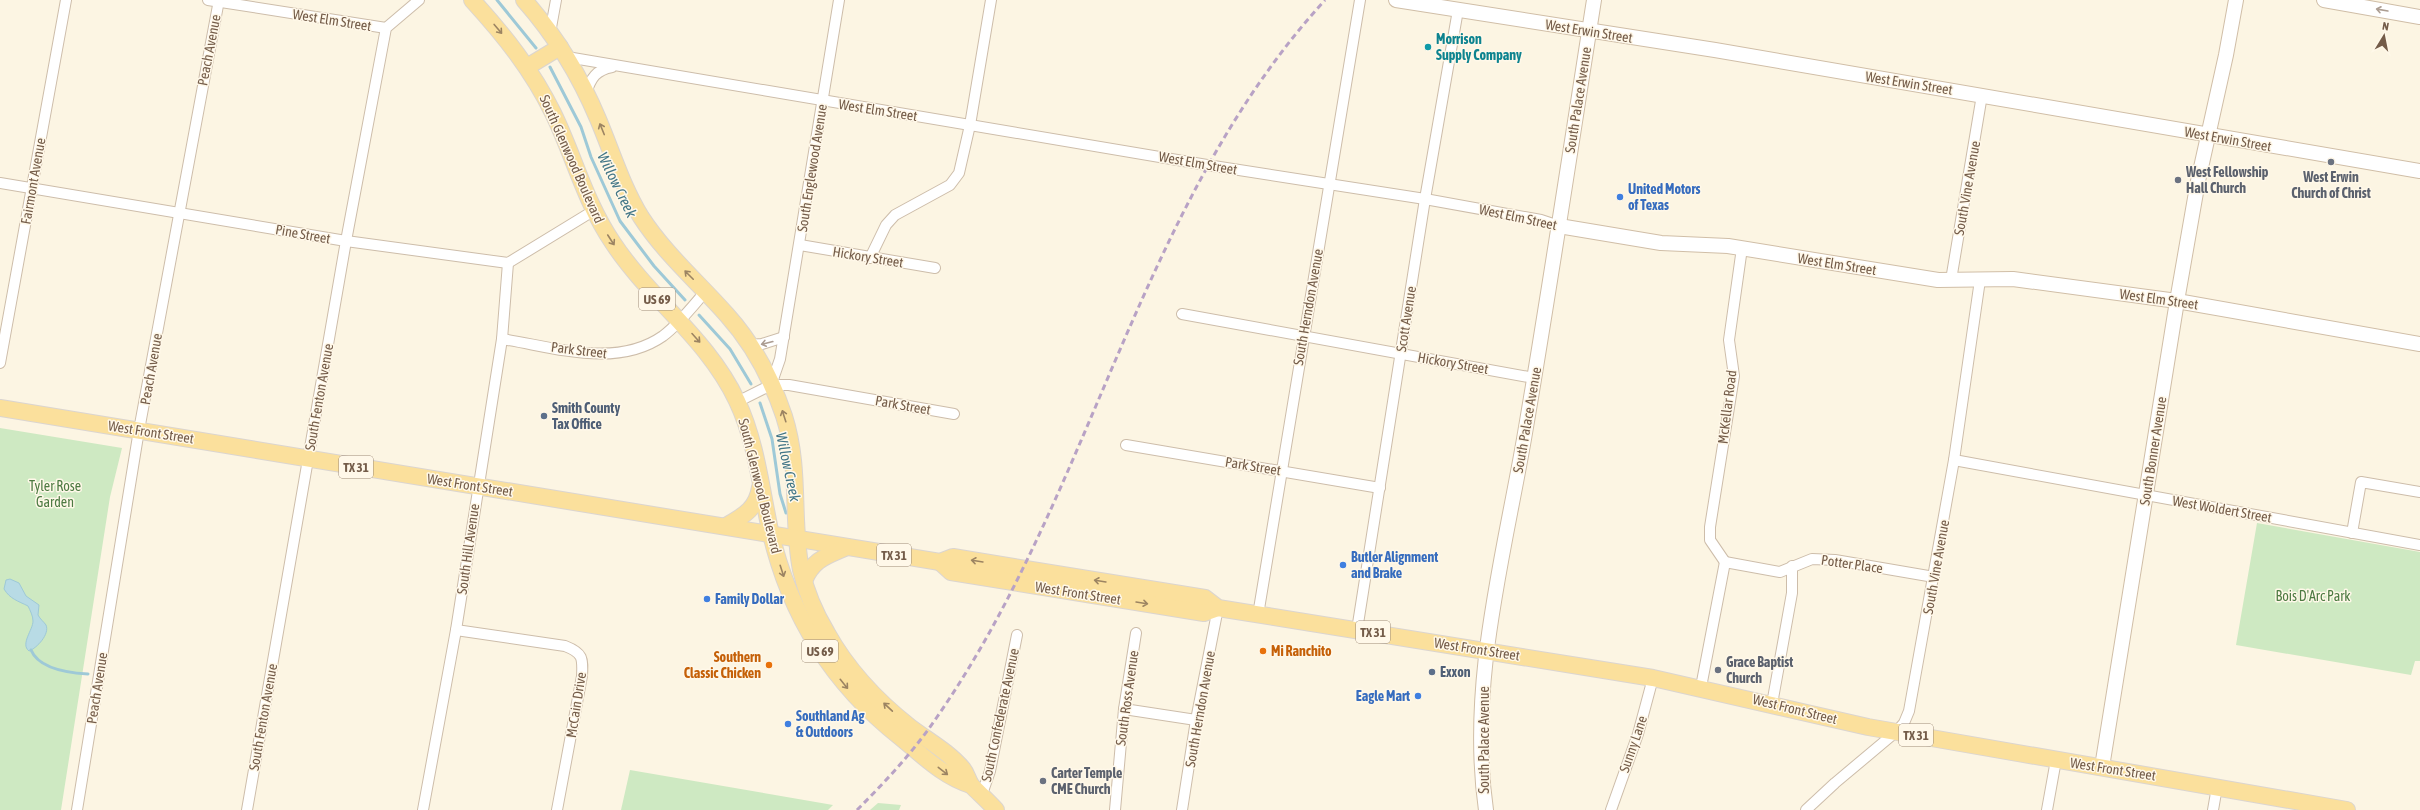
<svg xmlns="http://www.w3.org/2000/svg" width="2420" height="810" viewBox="0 0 2420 810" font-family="'Asap Condensed',sans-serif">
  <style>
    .green { fill: #cee9c2 }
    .water { fill: #b8dbe5; stroke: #9ec9d7 }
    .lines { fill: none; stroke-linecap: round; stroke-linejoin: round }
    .stream { stroke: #9ec9d7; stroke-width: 3 }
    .street-casing { stroke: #cdbdaa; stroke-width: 12 }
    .secondary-casing { stroke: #d0bea7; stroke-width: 16 }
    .primary-casing { stroke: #dbd5d0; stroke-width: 18 }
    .street { stroke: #fff; stroke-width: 10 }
    .secondary { stroke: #fff; stroke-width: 14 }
    .primary { stroke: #fbe09c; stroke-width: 16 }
    .rail { stroke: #b8a2c5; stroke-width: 3; stroke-dasharray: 6 4; stroke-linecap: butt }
    .oneway { stroke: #ac9d92 }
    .oneway2 { stroke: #9c8462 }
    .culture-dot { fill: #0f9aa8; stroke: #fff8e9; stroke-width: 1.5 }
    .worship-dot { fill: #6b7280; stroke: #fff8e9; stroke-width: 1.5 }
    .shop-dot { fill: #3f7fe0; stroke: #fff8e9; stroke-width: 1.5 }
    .service-dot { fill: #5c6f8a; stroke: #fff8e9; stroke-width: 1.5 }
    .food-dot { fill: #e8710a; stroke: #fff8e9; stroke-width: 1.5 }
    .labels { text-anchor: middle; stroke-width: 3; stroke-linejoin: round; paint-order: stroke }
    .shield { fill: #fff8e9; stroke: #9e8b79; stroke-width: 1 }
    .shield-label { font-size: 13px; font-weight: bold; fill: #745c49 }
    .street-label { font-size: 14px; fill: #745c49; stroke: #fff8e9 }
    .culture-label { font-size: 14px; font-weight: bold; fill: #0d838f; stroke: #fff8e9; text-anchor: start }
    .worship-label { font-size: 14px; font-weight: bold; fill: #5b616d; stroke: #fff8e9; text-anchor: start }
    .shop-label { font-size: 14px; font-weight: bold; fill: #366cbe; stroke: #fff8e9; text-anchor: start }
    .service-label { font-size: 14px; font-weight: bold; fill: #4e5e75; stroke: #fff8e9; text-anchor: start }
    .park-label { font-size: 14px; fill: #4d7a42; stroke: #fff8e9 }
    .food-label { font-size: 14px; font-weight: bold; fill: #c56008; stroke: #fff8e9; text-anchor: start }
    .water-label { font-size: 15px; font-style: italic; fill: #437687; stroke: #fff8e9 }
  </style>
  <rect width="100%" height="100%" fill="#fcf5e3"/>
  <g class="green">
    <polygon points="0,428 122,448 110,497 61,810 0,810"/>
    <polygon points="2257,523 2420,552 2420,661 2415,661 2411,675 2236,645"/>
    <polygon points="630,770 833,805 828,810 621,810"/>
    <polygon points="878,803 901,805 899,810 870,810"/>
  </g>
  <path class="water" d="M 10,579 L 19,583 L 26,596 L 39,605 L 38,615 C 40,619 44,622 46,625 C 50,634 37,648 29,651 C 20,644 33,630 33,621 C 33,616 30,610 28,606 C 18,601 10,599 4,589 L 6,580 Z"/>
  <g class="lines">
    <g class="stream">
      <polyline points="497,0 536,48"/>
      <polyline points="550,67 581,127 591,157 620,221 654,266 685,300"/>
      <polyline points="699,315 730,349 751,384"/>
      <polyline points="760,403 772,439 780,494 786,513"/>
      <path d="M 31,650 C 39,669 70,673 88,674"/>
    </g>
    <defs>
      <g id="street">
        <polyline points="208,0 386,28"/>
        <polyline points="550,33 556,0"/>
        <polyline points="567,57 1207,165 1425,199 1541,220 1559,226"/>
        <path d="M 586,93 C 591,78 596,70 612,67"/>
        <polyline points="0,183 346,241 508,263 593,211"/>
        <polyline points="800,245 935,268"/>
        <polyline points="870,258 886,225 895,215 950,185 959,173 970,125 991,0"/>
        <polyline points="1951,280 1982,95"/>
        <polyline points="1182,314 1534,378"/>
        <path d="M 502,339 C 554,347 616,369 663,336 C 679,324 692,307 705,292"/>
        <polyline points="749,345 762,344 784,337"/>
        <polyline points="0,363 66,0"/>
        <polyline points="771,385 780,359 839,0"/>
        <polyline points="737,402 771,385 789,385 954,414"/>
        <polyline points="1126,445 1380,488"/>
        <polyline points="1954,460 2420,545"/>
        <polyline points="2352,533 2361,482 2420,492"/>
        <polyline points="1725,562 1710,540 1710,527 1734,376 1729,340 1742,248"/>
        <polyline points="1725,562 1780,572 1812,559 1835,560 1934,577"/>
        <polyline points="1258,615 1360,0"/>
        <path d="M 456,630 L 565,646 C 583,653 583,658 582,676 L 557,810"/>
        <polyline points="1357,630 1425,199 1458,10"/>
        <polyline points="1701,687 1725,562"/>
        <polyline points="1772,704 1792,593 1792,566"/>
        <polyline points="1124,709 1196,720"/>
        <polyline points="982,794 990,771 1017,635"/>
        <polyline points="77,810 139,430 219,0"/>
        <polyline points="247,810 346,241 386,28 419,0"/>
        <polyline points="423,810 456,630 502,339 508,263"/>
        <polyline points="1115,810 1124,709 1136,633"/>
        <polyline points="1182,810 1196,720 1218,608"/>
        <polyline points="1611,810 1638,734 1653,678"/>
        <polyline points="1806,810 1835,783 1897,731 1904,723 1909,711 1954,460 1980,280"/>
        <polyline points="2047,810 2056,760"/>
        <polyline points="2213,810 2217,787"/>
      </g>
      <g id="secondary">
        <polyline points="1396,0 1715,50 2420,171"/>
        <polyline points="2324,0 2420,17"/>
        <polyline points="1559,226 1661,243 1728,246 1938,280 2013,279 2177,301 2420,344"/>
        <polyline points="2102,767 2177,301 2198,181 2226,55 2236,0"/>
        <path d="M 1486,810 C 1468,686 1503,560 1524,439 C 1549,293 1571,146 1594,0"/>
      </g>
      <g id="primary">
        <path d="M 472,0 C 504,35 532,70 553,113 C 574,156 585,202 613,243 C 650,299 708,339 737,401 C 756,441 761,488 770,530 C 789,614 833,684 900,737 C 922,755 944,777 971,785"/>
        <path d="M 524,0 C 555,35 580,76 598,119 C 612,152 622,186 641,217 C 665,254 698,282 727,315 C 753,344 772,380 784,416 C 801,469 791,519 801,570 C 806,592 815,613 827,633 C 847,669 877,701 910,727 C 927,740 949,752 963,769 C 967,774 968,781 972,786 C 980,794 989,802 996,810"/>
        <polyline points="527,67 560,47"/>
        <polyline points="0,408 940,562 953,557 1205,598 1218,608 1653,678 1868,727 2347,810"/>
        <path d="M 726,526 C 743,516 757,509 760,487"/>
        <polyline points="940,562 951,572 1204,613 1218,608"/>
        <path d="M 804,581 C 813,559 827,556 847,547"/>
      </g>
    </defs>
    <use href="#street" class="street-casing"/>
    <use href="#secondary" class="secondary-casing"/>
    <use href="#primary" class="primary-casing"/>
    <use href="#street" class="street"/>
    <use href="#secondary" class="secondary"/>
    <use href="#primary" class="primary"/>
    <path class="rail" d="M 857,810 C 886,781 914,751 937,717 C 1093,492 1138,205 1325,0"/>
  </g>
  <defs><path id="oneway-shaft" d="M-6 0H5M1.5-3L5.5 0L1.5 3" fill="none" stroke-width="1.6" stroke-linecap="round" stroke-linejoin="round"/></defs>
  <g class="oneway">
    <use href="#oneway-shaft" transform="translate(2382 10) rotate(-170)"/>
    <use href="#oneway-shaft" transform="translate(767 343) rotate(166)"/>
  </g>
  <g class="oneway2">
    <use href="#oneway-shaft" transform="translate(498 29) rotate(50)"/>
    <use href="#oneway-shaft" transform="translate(602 129) rotate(-112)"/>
    <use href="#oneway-shaft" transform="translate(611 240) rotate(57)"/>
    <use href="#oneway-shaft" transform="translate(689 275) rotate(-135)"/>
    <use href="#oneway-shaft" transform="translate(696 338) rotate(48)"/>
    <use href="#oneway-shaft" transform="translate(784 416) rotate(-108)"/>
    <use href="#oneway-shaft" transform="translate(977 561) rotate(-171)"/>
    <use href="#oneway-shaft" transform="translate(782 571) rotate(72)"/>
    <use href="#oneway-shaft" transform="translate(1100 581) rotate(-171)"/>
    <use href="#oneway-shaft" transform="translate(1142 603) rotate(9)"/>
    <use href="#oneway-shaft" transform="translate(844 684) rotate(51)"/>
    <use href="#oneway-shaft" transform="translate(888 707) rotate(-137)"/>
    <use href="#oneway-shaft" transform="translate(943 771) rotate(38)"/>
  </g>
  <circle class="culture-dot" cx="1428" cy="47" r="4"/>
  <g class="worship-dot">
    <circle cx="2331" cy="162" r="4"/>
    <circle cx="2178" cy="180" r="4"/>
    <circle cx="1718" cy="670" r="4"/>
    <circle cx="1043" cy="781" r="4"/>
  </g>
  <g class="shop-dot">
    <circle cx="1620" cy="197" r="4"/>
    <circle cx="1343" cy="565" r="4"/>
    <circle cx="707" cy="599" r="4"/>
    <circle cx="1418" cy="696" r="4"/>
    <circle cx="788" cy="724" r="4"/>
  </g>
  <g class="service-dot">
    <circle cx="544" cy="416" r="4"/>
    <circle cx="1432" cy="672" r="4"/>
  </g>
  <g class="food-dot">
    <circle cx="1263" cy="651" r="4"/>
    <circle cx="769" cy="665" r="4"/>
  </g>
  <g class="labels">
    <g class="shield">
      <rect x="639" y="288" width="36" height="22" rx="3"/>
      <rect x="339" y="456" width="34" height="22" rx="3"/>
      <rect x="877" y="544" width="34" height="22" rx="3"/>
      <rect x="1356" y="621" width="34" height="22" rx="3"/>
      <rect x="802" y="640" width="36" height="22" rx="3"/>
      <rect x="1899" y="724" width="34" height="22" rx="3"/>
    </g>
    <g class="shield-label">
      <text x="657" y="304">US 69</text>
      <text x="356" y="472">TX 31</text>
      <text x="894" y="560">TX 31</text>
      <text x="1373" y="637">TX 31</text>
      <text x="820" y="656">US 69</text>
      <text x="1916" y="740">TX 31</text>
    </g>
    <g class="street-label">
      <text transform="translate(332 20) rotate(9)" y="5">West Elm Street</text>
      <text transform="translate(1589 31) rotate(9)" y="5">West Erwin Street</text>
      <text transform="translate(209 50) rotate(-79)" y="5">Peach Avenue</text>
      <text transform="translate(1909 83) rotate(9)" y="5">West Erwin Street</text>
      <text transform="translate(1578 100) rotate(-81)" y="5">South Palace Avenue</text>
      <text transform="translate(878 110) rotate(9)" y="5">West Elm Street</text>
      <text transform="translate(2228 139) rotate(10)" y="5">West Erwin Street</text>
      <text transform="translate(572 159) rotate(66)" y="5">South Glenwood Boulevard</text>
      <text transform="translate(1198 163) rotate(10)" y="5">West Elm Street</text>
      <text transform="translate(812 168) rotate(-81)" y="5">South Englewood Avenue</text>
      <text transform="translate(33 181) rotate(-80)" y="5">Fairmont Avenue</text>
      <text transform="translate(1967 188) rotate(-80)" y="5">South Vine Avenue</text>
      <text transform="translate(1518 217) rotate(12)" y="5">West Elm Street</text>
      <text transform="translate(303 234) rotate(10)" y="5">Pine Street</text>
      <text transform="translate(868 257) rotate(9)" y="5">Hickory Street</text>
      <text transform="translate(1837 264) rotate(9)" y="5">West Elm Street</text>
      <text transform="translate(2159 299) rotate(8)" y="5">West Elm Street</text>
      <text transform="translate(1308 307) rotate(-80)" y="5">South Herndon Avenue</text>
      <text transform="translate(1406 319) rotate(-81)" y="5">Scott Avenue</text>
      <text transform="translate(579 350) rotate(7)" y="5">Park Street</text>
      <text transform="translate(1453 363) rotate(10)" y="5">Hickory Street</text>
      <text transform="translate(151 369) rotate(-80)" y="5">Peach Avenue</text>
      <text transform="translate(319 397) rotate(-80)" y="5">South Fenton Avenue</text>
      <text transform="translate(903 405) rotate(10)" y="5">Park Street</text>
      <text transform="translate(1727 407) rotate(-83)" y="5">McKellar Road</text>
      <text transform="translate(1527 420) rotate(-80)" y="5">South Palace Avenue</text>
      <text transform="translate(151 432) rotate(9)" y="5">West Front Street</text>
      <text transform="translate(2153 451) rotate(-81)" y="5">South Bonner Avenue</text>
      <text transform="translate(1253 466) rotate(9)" y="5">Park Street</text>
      <text transform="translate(470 485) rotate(9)" y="5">West Front Street</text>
      <text transform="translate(760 486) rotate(76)" y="5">South Glenwood Boulevard</text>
      <text transform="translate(2222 509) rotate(10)" y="5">West Woldert Street</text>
      <text transform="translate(468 549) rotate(-82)" y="5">South Hill Avenue</text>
      <text transform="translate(1852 564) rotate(8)" y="5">Potter Place</text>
      <text transform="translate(1936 567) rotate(-80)" y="5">South Vine Avenue</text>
      <text transform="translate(1078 593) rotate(9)" y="5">West Front Street</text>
      <text transform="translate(1477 649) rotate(9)" y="5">West Front Street</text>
      <text transform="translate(97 688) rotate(-81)" y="5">Peach Avenue</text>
      <text transform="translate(1127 698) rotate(-82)" y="5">South Ross Avenue</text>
      <text transform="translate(576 705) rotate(-81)" y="5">McCain Drive</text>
      <text transform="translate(1200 709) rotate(-80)" y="5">South Herndon Avenue</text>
      <text transform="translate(1795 709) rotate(14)" y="5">West Front Street</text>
      <text transform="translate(1000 715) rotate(-78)" y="5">South Confederate Avenue</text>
      <text transform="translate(263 717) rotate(-80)" y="5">South Fenton Avenue</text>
      <text transform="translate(1484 740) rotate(-90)" y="5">South Palace Avenue</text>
      <text transform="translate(1633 744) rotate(-71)" y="5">Sunny Lane</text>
      <text transform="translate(2113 769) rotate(9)" y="5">West Front Street</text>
    </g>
    <g class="culture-label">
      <text x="1436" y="44">Morrison<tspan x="1436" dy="16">Supply Company</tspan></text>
    </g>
    <g class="worship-label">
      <text x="2186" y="177">West Fellowship<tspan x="2186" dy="16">Hall Church</tspan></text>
      <text x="2331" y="182" text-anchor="middle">West Erwin<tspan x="2331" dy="16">Church of Christ</tspan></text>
      <text x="1726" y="667">Grace Baptist<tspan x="1726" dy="16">Church</tspan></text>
      <text x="1051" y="778">Carter Temple<tspan x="1051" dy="16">CME Church</tspan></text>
    </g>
    <g class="shop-label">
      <text x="1628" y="194">United Motors<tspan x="1628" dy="16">of Texas</tspan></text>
      <text x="1351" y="562">Butler Alignment<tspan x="1351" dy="16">and Brake</tspan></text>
      <text x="715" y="604">Family Dollar</text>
      <text x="1410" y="701" text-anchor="end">Eagle Mart</text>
      <text x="796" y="721">Southland Ag<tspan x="796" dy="16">&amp; Outdoors</tspan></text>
    </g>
    <g class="service-label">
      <text x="552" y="413">Smith County<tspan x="552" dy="16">Tax Office</tspan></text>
      <text x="1440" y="677">Exxon</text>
    </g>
    <g class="park-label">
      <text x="55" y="491">Tyler Rose<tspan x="55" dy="16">Garden</tspan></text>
      <text x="2313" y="601">Bois D'Arc Park</text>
    </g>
    <g class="food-label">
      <text x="1271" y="656">Mi Ranchito</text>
      <text x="761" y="662" text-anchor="end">Southern<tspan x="761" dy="16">Classic Chicken</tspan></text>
    </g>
    <g class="water-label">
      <text transform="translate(617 185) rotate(64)" y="5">Willow Creek</text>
      <text transform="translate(788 467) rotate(78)" y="5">Willow Creek</text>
    </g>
  </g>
  <g transform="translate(2384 36) rotate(10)" stroke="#fff8e9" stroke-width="3" paint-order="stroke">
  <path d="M0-3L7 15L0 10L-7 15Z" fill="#745c49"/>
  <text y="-6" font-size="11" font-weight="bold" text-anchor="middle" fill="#745c49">N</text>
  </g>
</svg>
